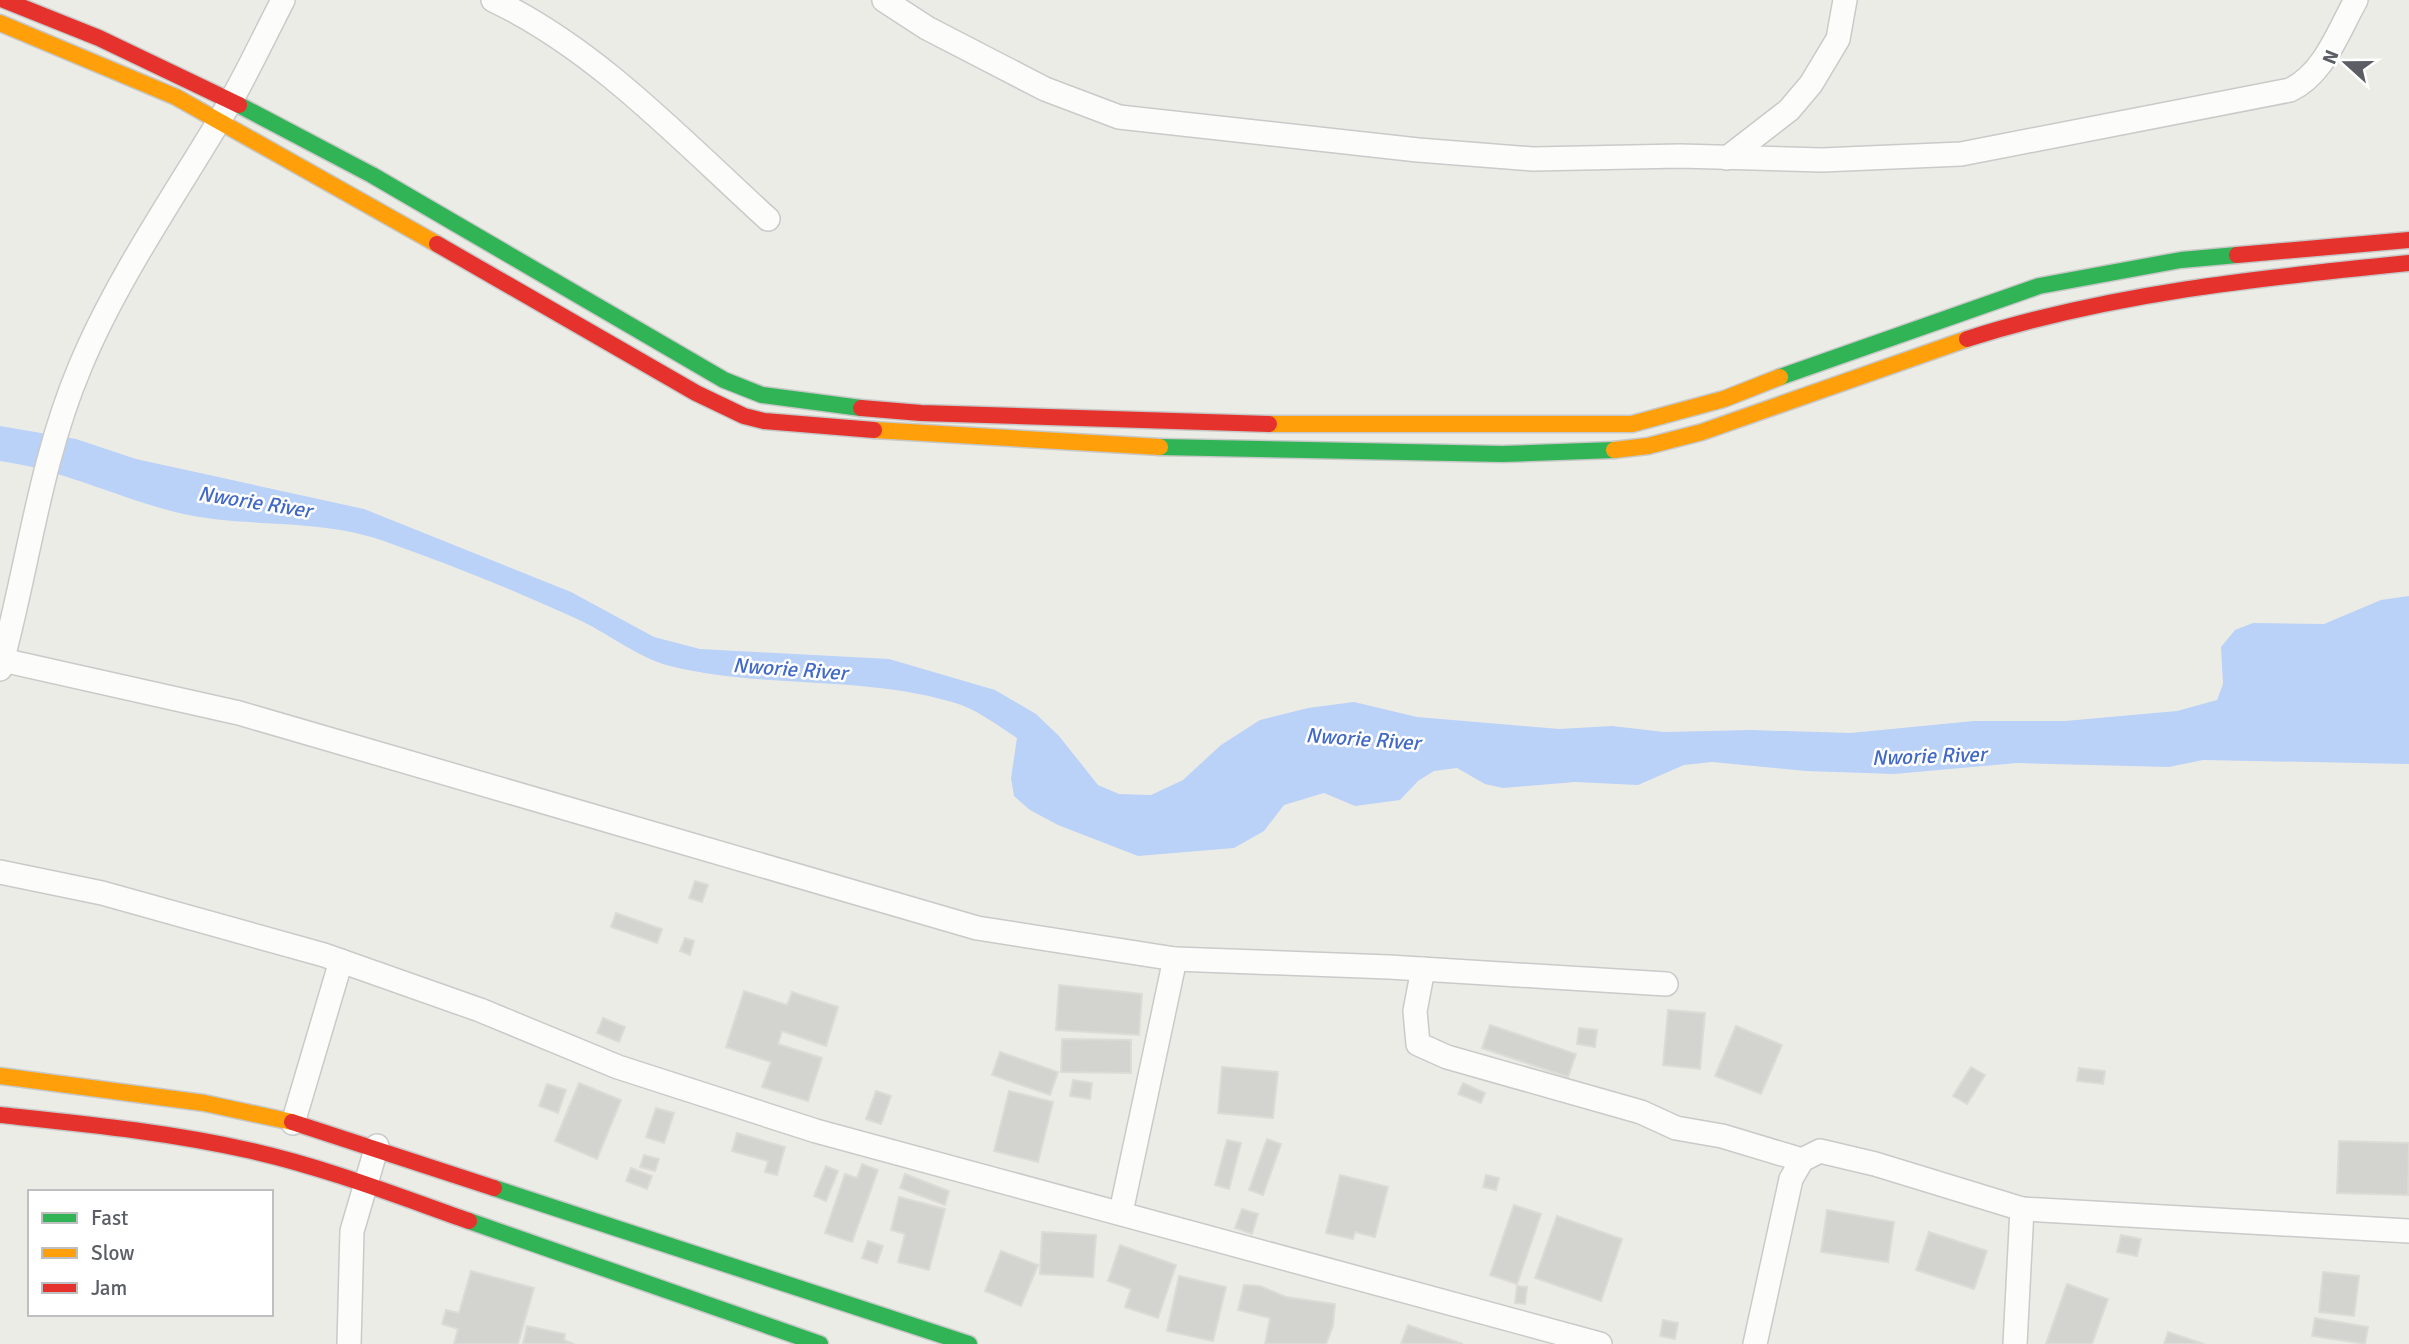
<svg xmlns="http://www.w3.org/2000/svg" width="2409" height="1344" viewBox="0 0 2409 1344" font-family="Signika,sans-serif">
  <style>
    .water { fill: #bad1f8 }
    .building { fill: #d3d3d0; stroke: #dcdbd6; stroke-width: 2 }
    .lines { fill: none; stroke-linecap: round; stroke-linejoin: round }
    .street-casing { stroke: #c9cac9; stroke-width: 26 }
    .fast-casing { stroke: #c7c8c8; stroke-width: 19 }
    .slow-casing { stroke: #c7c8c8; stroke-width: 19 }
    .jam-casing { stroke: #c7c8c8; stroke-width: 19 }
    .street { stroke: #fcfcfb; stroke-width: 23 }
    .fast { stroke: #30b455; stroke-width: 16 }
    .slow { stroke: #ff9f0a; stroke-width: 16 }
    .jam { stroke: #e5322d; stroke-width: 16 }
    .labels { text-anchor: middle; stroke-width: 5; stroke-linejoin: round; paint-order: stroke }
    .water-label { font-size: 21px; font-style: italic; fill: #4169c8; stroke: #fff }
  </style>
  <rect width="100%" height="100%" fill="#ecece7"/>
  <path class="water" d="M 0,426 L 76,439 L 136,459 L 364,509 L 571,592 L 654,637 L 700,649 L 889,659 L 995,690 L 1036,714 L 1059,736 L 1098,785 L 1119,794 L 1151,795 L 1183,780 L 1221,745 L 1260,720 L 1308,708 L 1354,702 L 1417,717 L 1559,729 L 1612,726 L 1664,732 L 1751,730 L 1850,733 L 1974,721 L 2065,721 L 2177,711 L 2217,700 L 2223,684 L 2221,647 L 2235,630 L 2253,623 L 2324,624 L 2381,600 L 2409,596 L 2409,764 L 2203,760 L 2169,767 L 2017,763 L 1894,774 L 1806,771 L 1712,762 L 1684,765 L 1638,785 L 1575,782 L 1503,788 L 1485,784 L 1457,768 L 1434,771 L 1418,781 L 1400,800 L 1355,806 L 1324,793 L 1284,805 L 1264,831 L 1234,848 L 1138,856 L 1058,825 L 1030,810 L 1014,796 L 1011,778 L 1017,738 C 997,725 975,708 952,702 C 861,675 762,689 670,666 C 636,657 607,632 575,618 C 512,589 446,563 381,540 C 314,517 242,529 175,512 C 116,497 60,469 0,461 Z"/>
  <g class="building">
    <polygon points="695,881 708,885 702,902 689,898"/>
    <polygon points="616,913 662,929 657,943 611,927"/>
    <polygon points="685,938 694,941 690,955 680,951"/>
    <polygon points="1059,985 1142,994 1139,1035 1056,1030"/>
    <polygon points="744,991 787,1005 792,992 838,1007 826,1046 782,1031 778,1044 822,1058 808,1101 762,1087 771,1062 726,1047"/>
    <polygon points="1668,1010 1705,1013 1700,1069 1663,1065"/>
    <polygon points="603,1018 625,1027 619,1042 597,1033"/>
    <polygon points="1490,1025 1576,1054 1568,1077 1482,1048"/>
    <polygon points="1736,1026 1782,1045 1761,1094 1715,1076"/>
    <polygon points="1579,1028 1597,1030 1595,1047 1577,1044"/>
    <polygon points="1062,1039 1131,1040 1131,1073 1061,1072"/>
    <polygon points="1000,1052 1058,1072 1050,1095 992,1075"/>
    <polygon points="1222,1067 1278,1072 1273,1118 1218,1113"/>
    <polygon points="1971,1067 1985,1075 1967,1104 1953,1096"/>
    <polygon points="2079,1068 2105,1071 2103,1084 2077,1081"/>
    <polygon points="1073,1080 1092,1083 1090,1099 1070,1096"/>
    <polygon points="579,1083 621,1100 597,1159 555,1141"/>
    <polygon points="1463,1083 1485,1093 1481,1103 1458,1094"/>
    <polygon points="547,1084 566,1090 558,1113 539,1106"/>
    <polygon points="876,1091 891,1096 881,1124 866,1119"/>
    <polygon points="1009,1091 1053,1102 1038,1162 994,1151"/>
    <polygon points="656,1108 674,1113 664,1143 646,1137"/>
    <polygon points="737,1133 785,1147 777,1175 765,1172 768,1161 732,1151"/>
    <polygon points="1267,1139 1281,1144 1263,1195 1249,1190"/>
    <polygon points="1227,1140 1241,1143 1229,1189 1215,1185"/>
    <polygon points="2339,1141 2409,1143 2408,1195 2337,1193"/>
    <polygon points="644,1155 659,1159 655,1171 640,1167"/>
    <polygon points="862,1164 878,1170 852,1242 825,1233 845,1174 857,1178"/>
    <polygon points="826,1166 838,1171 826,1201 814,1196"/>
    <polygon points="631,1168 652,1176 647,1189 626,1181"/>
    <polygon points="905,1174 949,1191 945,1205 900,1188"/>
    <polygon points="1340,1175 1388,1187 1375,1237 1355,1232 1353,1239 1326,1233"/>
    <polygon points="1486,1175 1499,1178 1496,1190 1483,1187"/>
    <polygon points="899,1197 945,1209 929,1270 898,1262 905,1234 891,1230"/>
    <polygon points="1514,1205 1541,1214 1517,1284 1490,1275"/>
    <polygon points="1242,1209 1258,1214 1252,1234 1235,1228"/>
    <polygon points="1827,1210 1894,1222 1888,1262 1821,1252"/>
    <polygon points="1557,1216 1622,1239 1601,1301 1535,1278"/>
    <polygon points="1042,1232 1096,1235 1093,1277 1040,1274"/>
    <polygon points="1929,1232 1987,1251 1974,1289 1916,1270"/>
    <polygon points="2121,1235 2141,1239 2137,1256 2117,1252"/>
    <polygon points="868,1241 883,1246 877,1263 862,1258"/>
    <polygon points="1120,1245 1176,1265 1158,1318 1125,1307 1131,1289 1108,1281"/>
    <polygon points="1001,1251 1038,1265 1021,1306 985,1291"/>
    <polygon points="471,1271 534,1288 518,1344 454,1344 458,1329 442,1324 446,1310 459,1313"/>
    <polygon points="2323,1272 2359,1276 2354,1316 2319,1312"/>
    <polygon points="1179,1276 1226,1287 1213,1341 1167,1331"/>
    <polygon points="2067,1284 2108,1299 2092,1344 2046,1344"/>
    <polygon points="1244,1285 1260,1286 1286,1297 1335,1304 1333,1326 1326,1344 1265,1344 1270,1318 1238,1310"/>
    <polygon points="1517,1286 1527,1287 1525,1304 1515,1303"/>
    <polygon points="2315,1318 2368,1327 2365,1344 2312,1336"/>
    <polygon points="1663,1320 1678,1323 1675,1339 1660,1336"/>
    <polygon points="1408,1325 1463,1344 1401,1344"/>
    <polygon points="527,1326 565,1334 564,1340 574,1344 523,1344"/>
    <polygon points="2168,1332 2204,1344 2164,1344"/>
  </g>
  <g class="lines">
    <defs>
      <g id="street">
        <path d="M 493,0 C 598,50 683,142 768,219"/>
        <path d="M 884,0 L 927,28 L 1045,89 L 1119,117 L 1418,150 L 1533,159 L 1680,156 L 1822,160 L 1961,154 L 2290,90 C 2324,74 2338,32 2356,0"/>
        <polyline points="1727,158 1789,110 1811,84 1838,39 1845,0"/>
        <polyline points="2,660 239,713 977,928 1175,959 1121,1212"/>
        <path d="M 0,669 C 28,568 39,464 80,367 C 118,275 182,185 232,99 C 250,67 266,33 283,0"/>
        <polyline points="0,872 102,893 324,955 480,1010 618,1067 816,1131 1600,1344"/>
        <polyline points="1175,959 1389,967 1666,984"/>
        <polyline points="1423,969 1415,1011 1418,1044 1447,1057 1641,1112 1676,1128 1722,1136 1802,1160"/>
        <polyline points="293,1123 341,961"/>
        <polyline points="349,1344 352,1231 377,1146"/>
        <polyline points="1755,1344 1791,1179 1802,1160 1820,1151 1875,1164 2022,1209 2409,1231"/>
        <polyline points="2015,1344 2022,1209"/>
      </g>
      <g id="fast">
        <polyline points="239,105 372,175 724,380 762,395 861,408"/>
        <polyline points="1780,377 2039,286 2181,260 2237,255"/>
        <polyline points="1160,447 1502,454 1614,450"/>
        <polyline points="494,1188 969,1344"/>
        <polyline points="469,1221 820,1344"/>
      </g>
      <g id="slow">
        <polyline points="0,23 176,97 437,244"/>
        <polyline points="1269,424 1632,424 1724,399 1780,377"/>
        <polyline points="874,430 1160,447"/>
        <polyline points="1614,450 1648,446 1702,432 1967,339"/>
        <polyline points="0,1076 204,1103 292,1122"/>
      </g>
      <g id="jam">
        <polyline points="4,0 99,38 239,105"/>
        <polyline points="437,244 696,393 744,416 764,421 874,430"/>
        <polyline points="2237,255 2409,240"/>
        <path d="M 1967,339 C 2111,293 2259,278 2409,263"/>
        <polyline points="861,408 921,413 1269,424"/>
        <path d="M 0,1115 C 85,1124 169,1132 252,1151 C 327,1168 398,1196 469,1221"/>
        <polyline points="292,1122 494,1188"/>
      </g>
    </defs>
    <use href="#street" class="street-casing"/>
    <use href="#fast" class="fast-casing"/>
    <use href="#slow" class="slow-casing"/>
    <use href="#jam" class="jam-casing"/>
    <use href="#street" class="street"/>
    <use href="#fast" class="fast"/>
    <use href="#slow" class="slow"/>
    <use href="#jam" class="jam"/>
  </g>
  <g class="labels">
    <g class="water-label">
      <text transform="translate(255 502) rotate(9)" y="7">Nworie River</text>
      <text transform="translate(790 669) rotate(4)" y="7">Nworie River</text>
      <text transform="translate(1363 739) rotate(4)" y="7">Nworie River</text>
      <text transform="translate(1929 756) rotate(-2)" y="7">Nworie River</text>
    </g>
  </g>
  <rect x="28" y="1190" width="245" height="126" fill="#ffffff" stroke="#bebfc1" stroke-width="2"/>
  <rect x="42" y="1213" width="35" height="10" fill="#30b455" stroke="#bebfc1" stroke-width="2"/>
  <text x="91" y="1225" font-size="21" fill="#5c5e65">Fast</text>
  <rect x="42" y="1248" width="35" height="10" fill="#ff9f0a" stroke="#bebfc1" stroke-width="2"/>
  <text x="91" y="1260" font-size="21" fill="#5c5e65">Slow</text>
  <rect x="42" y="1283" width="35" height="10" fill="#e5322d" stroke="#bebfc1" stroke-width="2"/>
  <text x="91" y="1295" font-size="21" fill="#5c5e65">Jam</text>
  <g transform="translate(2346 63) rotate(291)" stroke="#ffffff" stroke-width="5" paint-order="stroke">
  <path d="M0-5L12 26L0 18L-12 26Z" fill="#5c5e65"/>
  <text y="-10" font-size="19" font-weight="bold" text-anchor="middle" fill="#5c5e65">N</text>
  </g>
</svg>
